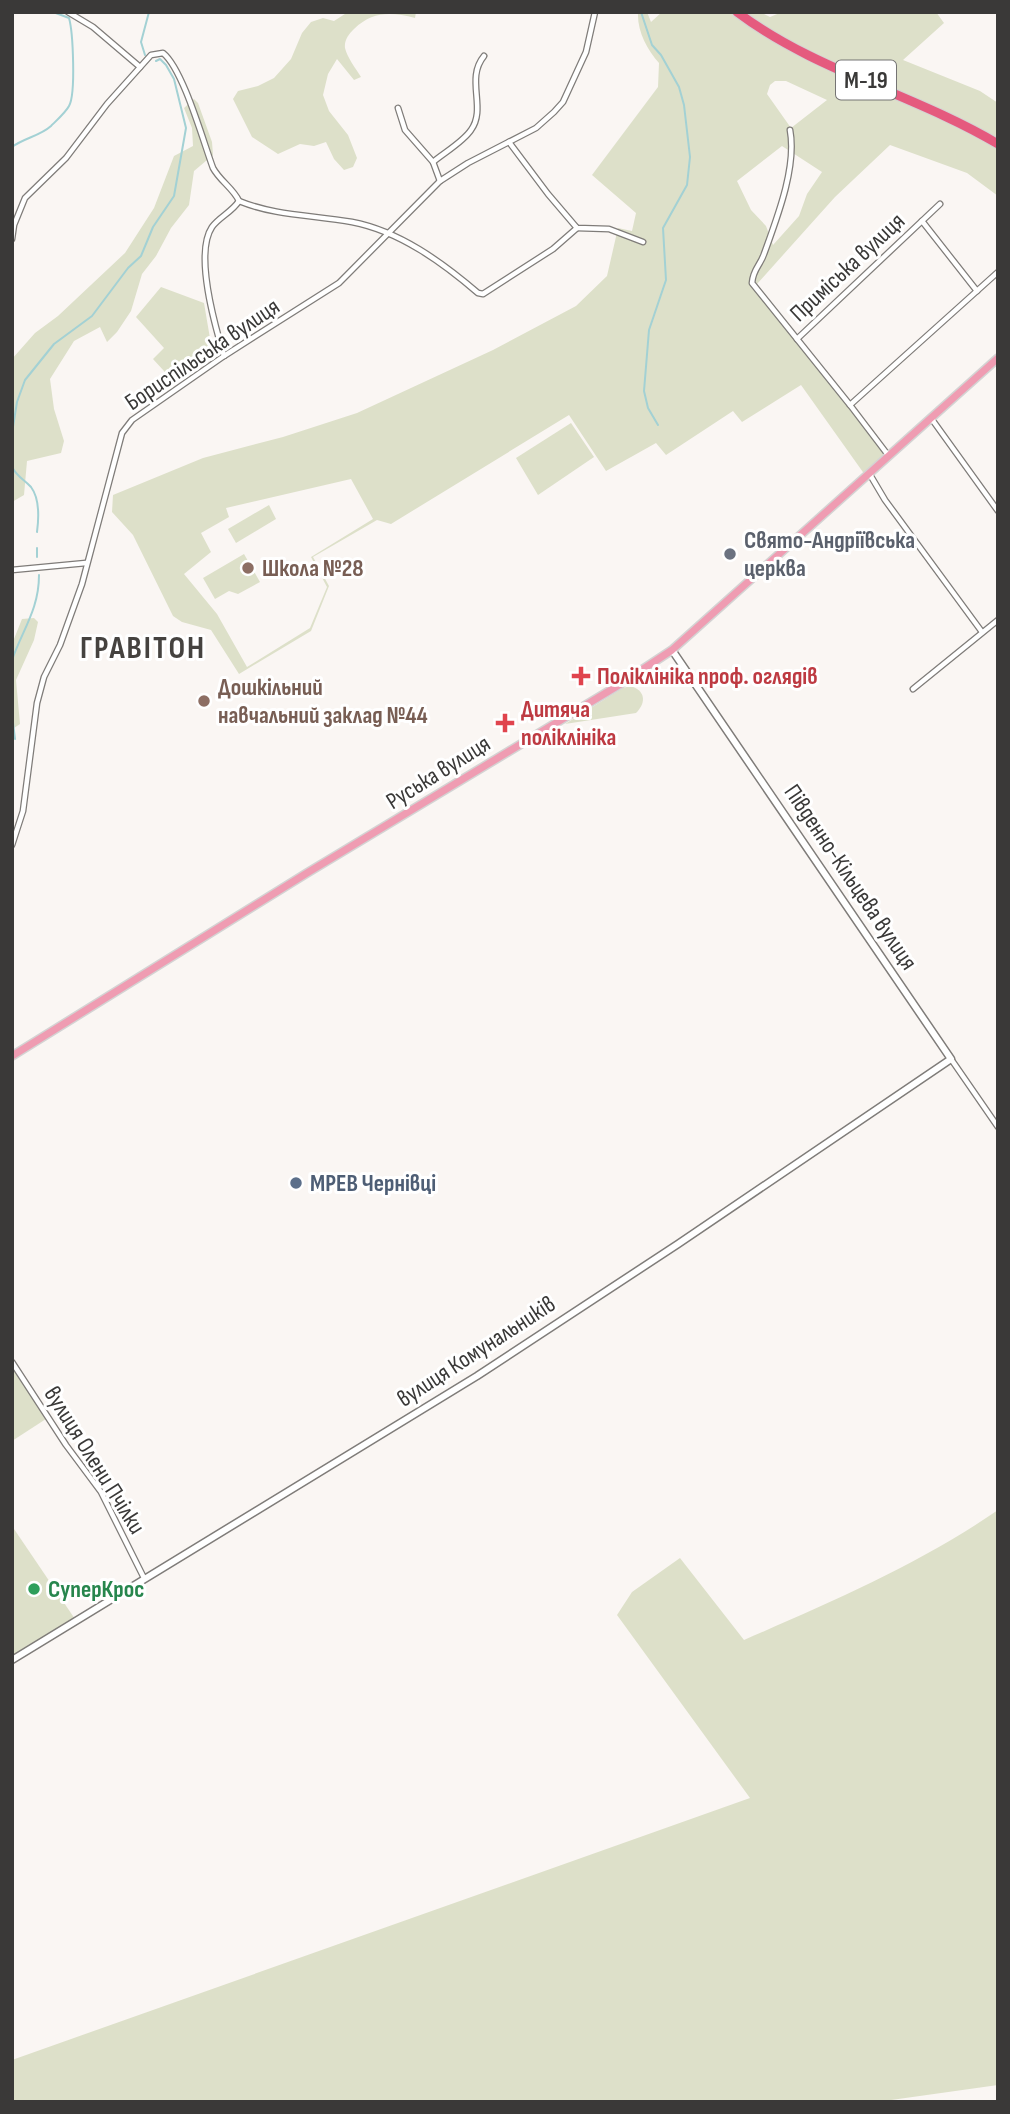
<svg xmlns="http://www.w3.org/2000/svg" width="1010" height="2114" viewBox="0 0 1010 2114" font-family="'Sofia Sans Condensed',sans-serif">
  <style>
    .green { fill: #dde0c9; fill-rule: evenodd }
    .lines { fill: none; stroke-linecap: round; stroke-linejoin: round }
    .stream { stroke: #a3d1d4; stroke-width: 2 }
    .street-casing { stroke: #7f7c79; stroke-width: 7 }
    .secondary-casing { stroke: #7f7c79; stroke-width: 9 }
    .primary-casing { stroke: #d4d3d3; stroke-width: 10 }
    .highway-casing { stroke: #d4d3d3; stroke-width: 11 }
    .street { stroke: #fff; stroke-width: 4.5 }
    .secondary { stroke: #fff; stroke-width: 6 }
    .primary { stroke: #ef9cb2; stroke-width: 7 }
    .highway { stroke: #e55a7e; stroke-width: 9 }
    .worship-dot { fill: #6b7280; stroke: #fff; stroke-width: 2.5 }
    .education-dot { fill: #8d6e63; stroke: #fff; stroke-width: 2.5 }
    .health-dot { fill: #e0444e; stroke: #fff; stroke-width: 2.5 }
    .service-dot { fill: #5c6f8a; stroke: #fff; stroke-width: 2.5 }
    .leisure-dot { fill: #2e9e5b; stroke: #fff; stroke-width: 2.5 }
    .labels { text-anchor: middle; stroke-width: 6; stroke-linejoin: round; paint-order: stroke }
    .shield { fill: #fff; stroke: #757474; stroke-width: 2 }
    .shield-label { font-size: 23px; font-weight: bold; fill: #3a3938 }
    .street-label { font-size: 24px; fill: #3a3938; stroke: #fff }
    .worship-label { font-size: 24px; font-weight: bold; fill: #5b616d; stroke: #fff; text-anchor: start }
    .education-label { font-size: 24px; font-weight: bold; fill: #785e54; stroke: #fff; text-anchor: start }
    .health-label { font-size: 24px; font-weight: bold; fill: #be3a42; stroke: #fff; text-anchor: start }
    .service-label { font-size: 24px; font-weight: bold; fill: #4e5e75; stroke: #fff; text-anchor: start }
    .leisure-label { font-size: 24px; font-weight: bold; fill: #27864d; stroke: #fff; text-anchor: start }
    .district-label { font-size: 32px; font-weight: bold; letter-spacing: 2px; fill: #45423f; stroke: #fff }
  </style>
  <rect width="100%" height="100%" fill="#faf6f3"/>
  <g class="green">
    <path d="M 348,12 L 416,12 L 415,18 C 391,12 373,11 354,29 C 349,34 344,40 345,48 C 347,57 356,69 361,77 L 354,80 L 337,59 L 328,74 L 323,95 L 329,111 L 348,135 L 357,158 L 353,167 L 344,170 L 334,159 L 326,142 L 314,146 L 300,144 L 278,154 L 252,137 L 233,99 L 238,91 L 258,86 L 274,78 L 291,59 L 302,33 L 311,22 L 323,18 L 334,21 Z"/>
    <path d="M 638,12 L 647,12 L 651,22 L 662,12 L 760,12 L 770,17 L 782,12 L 936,12 L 944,23 L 903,60 L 980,91 L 998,103 L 998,196 L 967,173 L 890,145 L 835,197 L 757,284 L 889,454 L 865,475 L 801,385 L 742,422 L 733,411 L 666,455 L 656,443 L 606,471 L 569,415 L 391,524 L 377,520 L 313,557 L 329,586 L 311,631 L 239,674 L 211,630 L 182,622 L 173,616 L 133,535 L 112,512 L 113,495 L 203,458 L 283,437 L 357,413 L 493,350 L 576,306 L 607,276 L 618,228 L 632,231 L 636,213 L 592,175 L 658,87 L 659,63 C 647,49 637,31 638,12 ZM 775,81 L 786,81 L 827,100 L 791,128 L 767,94 L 770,85 ZM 782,146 L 822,172 L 807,194 L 799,216 L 773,245 L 766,226 L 751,210 L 737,181 ZM 351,479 L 373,519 L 311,557 L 327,587 L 310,628 L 247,667 L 217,614 L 184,574 L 211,552 L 201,533 L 229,517 L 226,508 Z"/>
    <polygon points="194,99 198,103 212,142 213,155 194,171 189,205 171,228 156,256 142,274 131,311 117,332 107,342 100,327 74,341 50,379 54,409 64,441 61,453 27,461 24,495 12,502 12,359 35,333 58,316 125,253 154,208 174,156 193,146 192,128 184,108"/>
    <polygon points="161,287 204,303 213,356 175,383 153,359 164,348 136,317"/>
    <polygon points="571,423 594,457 538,495 516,458"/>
    <polygon points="269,505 276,519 236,543 228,529"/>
    <polygon points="244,554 260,582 238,594 229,591 215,599 203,578"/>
    <polygon points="34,618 38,622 34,640 16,680 20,724 14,728 12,725 12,644 22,619"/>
    <path d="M 630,686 C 645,690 647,702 636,713 L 565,724 L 623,688 Z"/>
    <polygon points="12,1361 49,1417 12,1441"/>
    <path d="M 998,1510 L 998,2085 L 877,2102 L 12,2102 L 12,2060 L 750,1798 L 617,1615 L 632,1592 L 680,1558 L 744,1640 C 831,1602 920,1564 998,1510 Z"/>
    <polygon points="12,1526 77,1622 12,1662"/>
  </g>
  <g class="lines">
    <g class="stream">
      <polyline points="641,12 652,45 661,55 679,87 684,105 690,157 687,185 663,228 666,280 649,330 644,391 648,408 658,425"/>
      <polyline points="145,55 141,42 149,12"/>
      <path d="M 12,147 C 24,138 40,136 51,126 C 56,121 66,112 69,106 C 76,94 73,32 69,18 L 53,12"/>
      <polyline points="12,433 17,402 25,380 54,344 92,316 128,268 141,256 153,227 174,196 186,128 174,79 166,65 160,59 156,61"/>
      <path d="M 12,467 C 18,478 24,479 31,487 C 40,499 39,517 37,532"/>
      <polyline points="37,557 37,548"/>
      <path d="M 12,660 C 23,629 39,609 39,575"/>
      <polyline points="12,714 15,739"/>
    </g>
    <defs>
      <g id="street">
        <polyline points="68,12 93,27 140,67"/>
        <polyline points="398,108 405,130 433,162 440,181"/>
        <path d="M 790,130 C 797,167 777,218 764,254 C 760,266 753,269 752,283 L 850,405 L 888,455"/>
        <polyline points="509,142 548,194 577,228 609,229 643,242"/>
        <path d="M 433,162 C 445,152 463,142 471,130 C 487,108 465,79 484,56"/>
        <polyline points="922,221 977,291"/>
        <path d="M 12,239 L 14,225 L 25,198 L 66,158 L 107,104 L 151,55 L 163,53 C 183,69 203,141 213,168 C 220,181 233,188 239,201 C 276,216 313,215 352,222 C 399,231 442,262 478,293 L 483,294 L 553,249 L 577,228"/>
        <polyline points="797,339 940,204"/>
        <path d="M 224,356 C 215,326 194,254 212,227 C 219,217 232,212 239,201"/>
        <polyline points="850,405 998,272"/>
        <polyline points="931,418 998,511"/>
        <polyline points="869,473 885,500 982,632"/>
        <polyline points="12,570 86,563"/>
        <polyline points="913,689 998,620"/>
        <polyline points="12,845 23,811 37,703 44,677 60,645 82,584 122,433 132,420 224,356 339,283 440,181 468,163 536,128 554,112 563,102 586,52 595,12"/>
        <polyline points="951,1059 998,1127"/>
        <polyline points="12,1362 66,1445 101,1492 144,1578"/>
      </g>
      <polyline id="secondary" points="12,1660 477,1376 678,1244 951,1059 672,650"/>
      <polyline id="primary" points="12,1056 307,873 619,685 672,650 998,358"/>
      <path id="highway" d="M 737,12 C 815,71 914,94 998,144"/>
    </defs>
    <use href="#street" class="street-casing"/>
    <use href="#secondary" class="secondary-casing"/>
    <use href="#primary" class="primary-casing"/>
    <use href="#highway" class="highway-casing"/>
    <use href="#street" class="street"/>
    <use href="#secondary" class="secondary"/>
    <use href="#primary" class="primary"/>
    <use href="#highway" class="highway"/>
  </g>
  <circle class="worship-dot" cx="730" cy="554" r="7"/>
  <g class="education-dot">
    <circle cx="248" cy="568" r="7"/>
    <circle cx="204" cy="701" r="7"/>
  </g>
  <g class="health-dot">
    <path d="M577.5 665.5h7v7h7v7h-7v7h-7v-7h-7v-7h7z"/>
    <path d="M501.5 712.5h7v7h7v7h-7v7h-7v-7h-7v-7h7z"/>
  </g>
  <circle class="service-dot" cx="296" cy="1183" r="7"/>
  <circle class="leisure-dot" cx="34" cy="1589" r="7"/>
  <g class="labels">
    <rect class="shield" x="836" y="60.5" width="60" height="39" rx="5"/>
    <g class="shield-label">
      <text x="866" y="88">М-19</text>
    </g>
    <g class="street-label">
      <text transform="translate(847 267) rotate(-43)" y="8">Приміська вулиця</text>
      <text transform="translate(202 354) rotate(-34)" y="8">Бориспільська вулиця</text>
      <text transform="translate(438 772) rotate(-32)" y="8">Руська вулиця</text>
      <text transform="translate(851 877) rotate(56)" y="8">Південно-Кільцева вулиця</text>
      <text transform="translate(476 1351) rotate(-33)" y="8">вулиця Комунальників</text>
      <text transform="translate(95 1460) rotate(58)" y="8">вулиця Олени Пчілки</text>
    </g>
    <g class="worship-label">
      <text x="744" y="548">Свято-Андріївська<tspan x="744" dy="28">церква</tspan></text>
    </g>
    <g class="education-label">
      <text x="262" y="576">Школа №28</text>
      <text x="218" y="695">Дошкільний<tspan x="218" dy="28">навчальний заклад №44</tspan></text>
    </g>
    <g class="health-label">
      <text x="597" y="684">Поліклініка проф. оглядів</text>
      <text x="521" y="717">Дитяча<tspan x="521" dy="28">поліклініка</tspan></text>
    </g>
    <g class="service-label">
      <text x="310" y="1191">МРЕВ Чернівці</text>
    </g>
    <g class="leisure-label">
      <text x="48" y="1597">СуперКрос</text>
    </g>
    <g class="district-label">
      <text x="143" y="658">ГРАВІТОН</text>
    </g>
  </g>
  <rect width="1010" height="2114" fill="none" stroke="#3a3938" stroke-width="28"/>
</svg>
